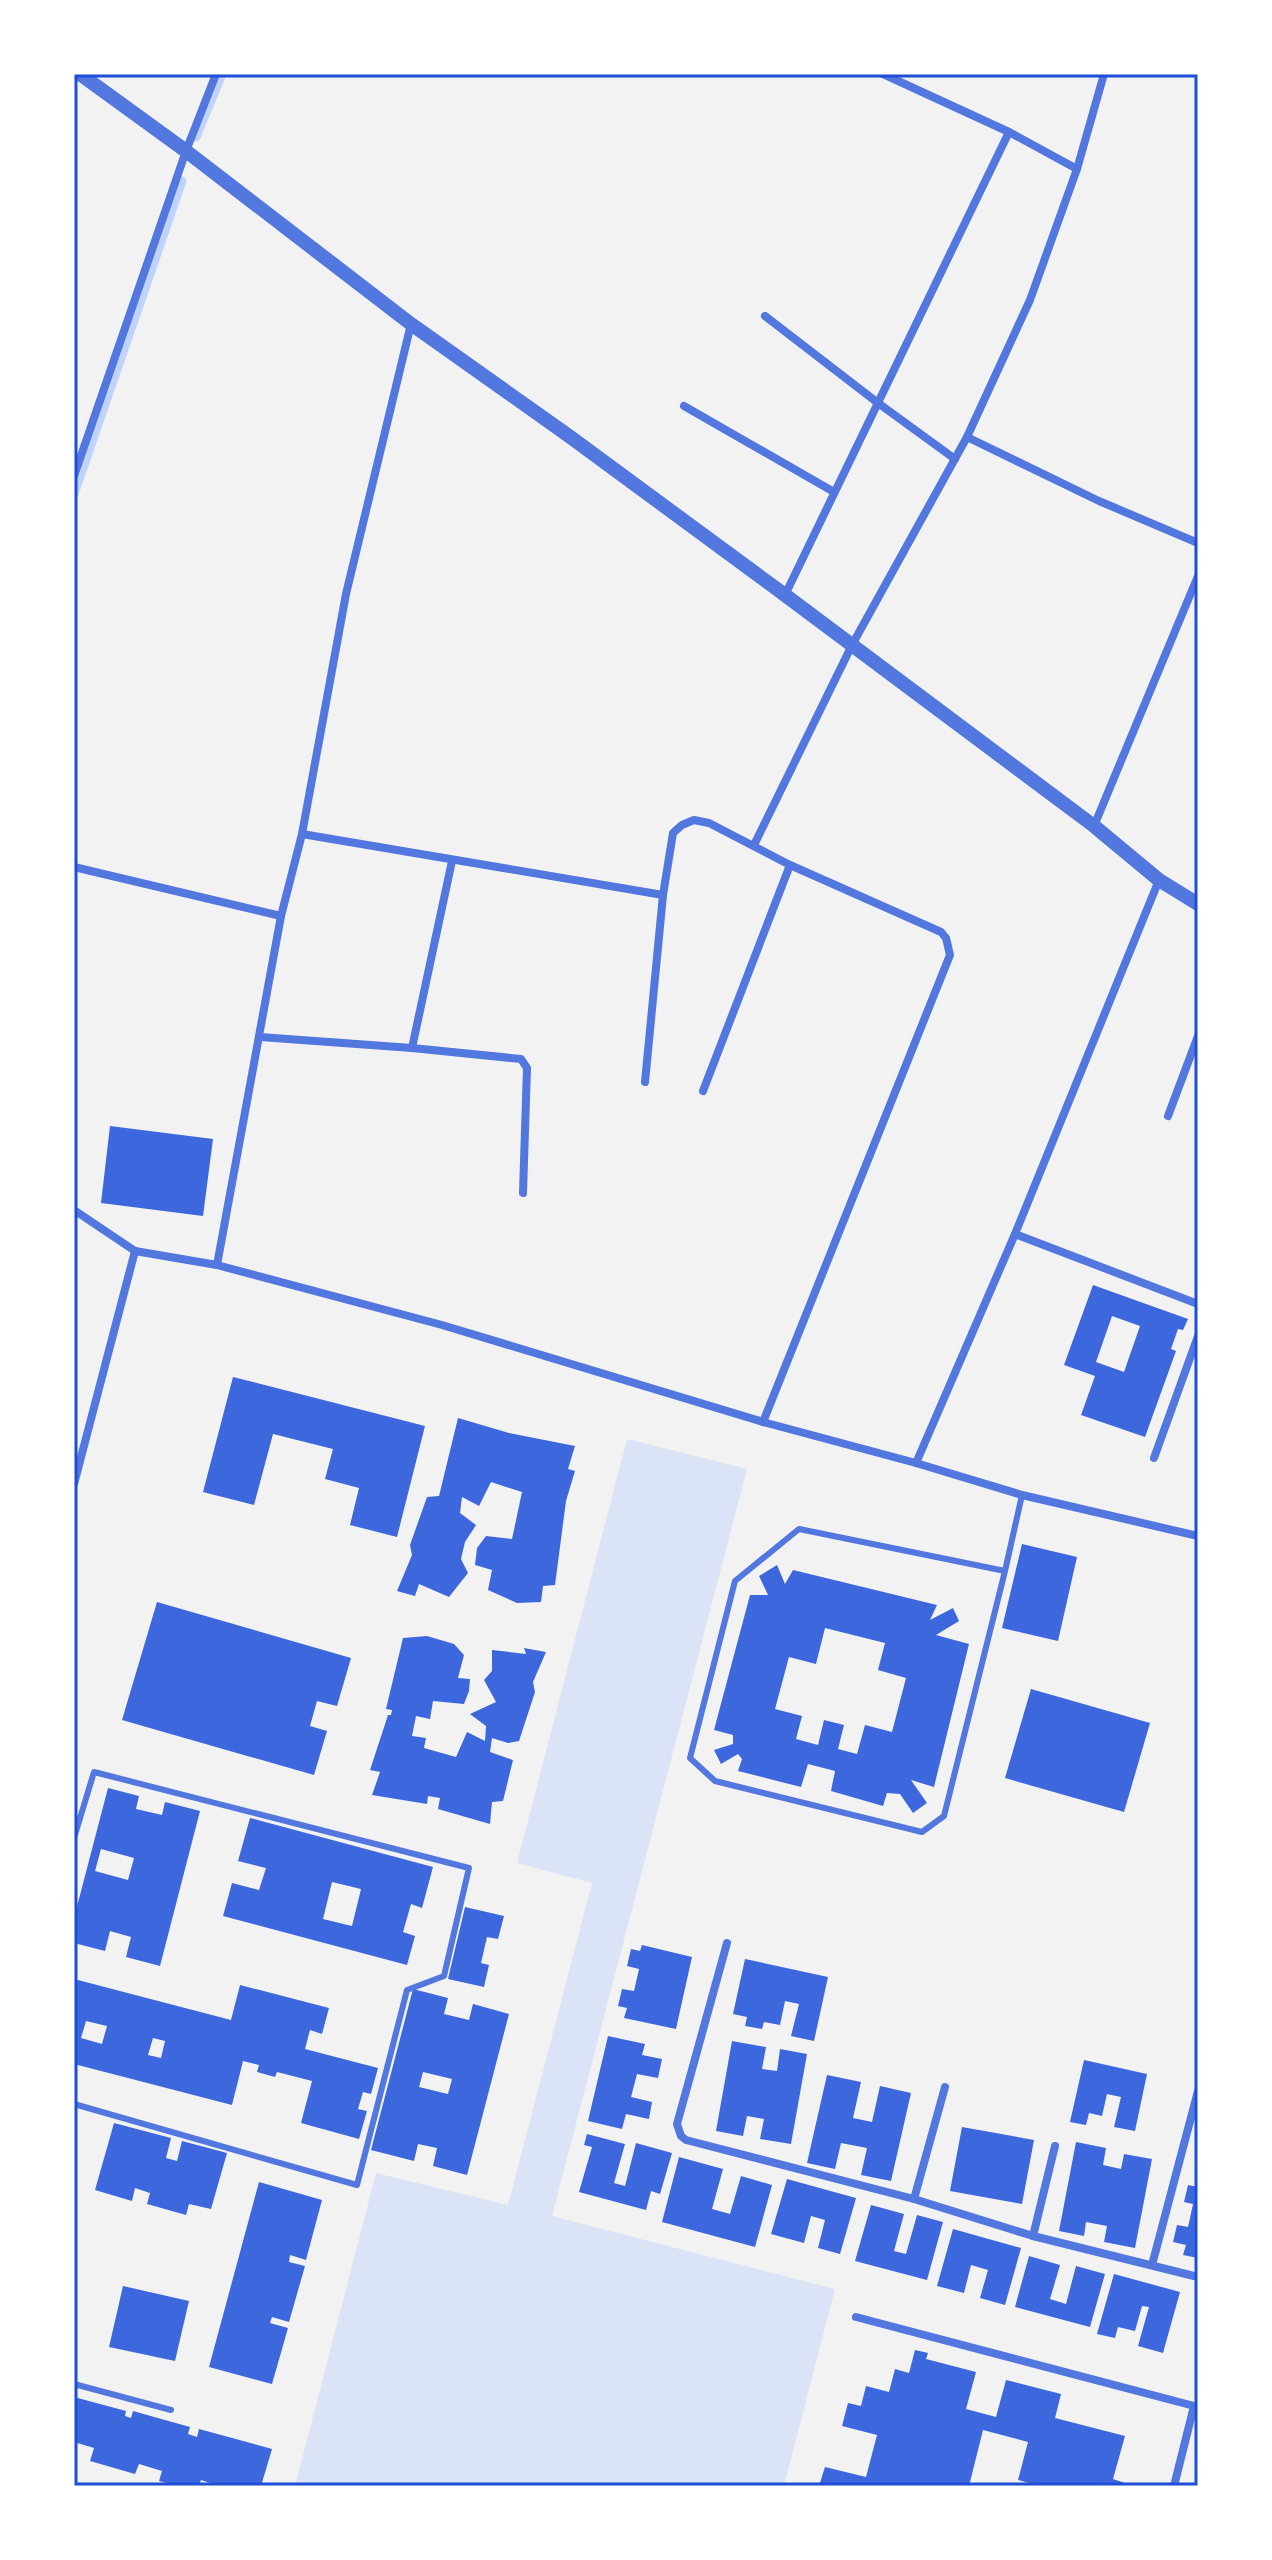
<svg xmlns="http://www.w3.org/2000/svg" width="1272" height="2560" viewBox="0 0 1272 2560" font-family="Bitter,serif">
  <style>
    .green { fill: #dbe4f7 }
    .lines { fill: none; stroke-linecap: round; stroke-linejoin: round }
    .stream { stroke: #bfd3fe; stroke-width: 9 }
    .building { fill: #3d67dc; fill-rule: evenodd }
    .service { stroke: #5277de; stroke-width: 6 }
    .minor { stroke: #5277de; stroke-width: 8 }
    .tertiary { stroke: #5277de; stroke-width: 14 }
    .neatline { fill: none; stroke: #1d4ed8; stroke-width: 3 }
  </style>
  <rect width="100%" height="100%" fill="#f2f2f2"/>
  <polygon class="green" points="627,1439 747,1469 552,2216 835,2289 784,2486 295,2486 376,2173 508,2205 592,1883 517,1863"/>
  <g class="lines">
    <g class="stream">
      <polyline points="196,137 222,74"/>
      <polyline points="74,494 182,181"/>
    </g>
  </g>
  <g class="building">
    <polygon points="110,1126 213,1139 203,1216 101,1203"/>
    <path d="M 1093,1285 L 1188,1319 L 1183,1330 L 1178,1329 L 1171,1349 L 1176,1351 L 1145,1437 L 1081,1415 L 1095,1376 L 1064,1365 ZM 1112,1316 L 1140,1326 L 1124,1372 L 1096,1362 Z"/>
    <polygon points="233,1377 425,1426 397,1537 350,1525 359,1488 325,1479 333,1449 273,1434 254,1505 203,1492"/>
    <polygon points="458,1418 509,1433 575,1446 568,1469 575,1471 566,1501 555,1585 543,1586 541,1602 517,1603 488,1590 492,1570 475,1565 477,1548 486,1536 512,1539 522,1492 491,1482 479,1506 462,1497 460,1513 476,1525 465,1542 461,1559 468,1573 449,1597 419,1584 415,1596 397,1591 412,1555 410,1545 427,1497 439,1496"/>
    <polygon points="1022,1544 1077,1557 1058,1641 1002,1628"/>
    <path d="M 777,1565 L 785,1584 L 793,1570 L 937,1605 L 930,1620 L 953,1608 L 959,1621 L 936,1635 L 969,1644 L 934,1787 L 911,1780 L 927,1803 L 913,1813 L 900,1794 L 887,1793 L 883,1806 L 831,1791 L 835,1771 L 808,1764 L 801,1787 L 738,1771 L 742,1759 L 738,1754 L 721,1764 L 714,1750 L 733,1744 L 733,1735 L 714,1730 L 750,1595 L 768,1595 L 759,1576 ZM 825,1628 L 885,1643 L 878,1670 L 906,1678 L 892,1732 L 865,1725 L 857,1754 L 838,1749 L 844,1725 L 824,1720 L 818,1745 L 796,1739 L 802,1716 L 775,1709 L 789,1657 L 816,1664 Z"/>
    <polygon points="157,1602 351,1658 337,1706 317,1701 310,1726 327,1731 314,1775 122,1720"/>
    <polygon points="427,1636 454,1644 464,1655 458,1678 470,1679 469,1691 464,1704 433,1701 430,1719 416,1716 412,1736 426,1738 424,1748 456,1757 467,1732 485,1741 486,1726 470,1714 496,1702 484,1680 492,1671 492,1650 526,1654 524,1648 546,1652 533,1682 535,1692 519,1741 508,1743 492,1738 490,1752 513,1760 503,1801 492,1802 490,1824 438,1809 440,1798 428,1796 427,1804 372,1795 380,1772 370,1770 388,1715 391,1715 392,1710 386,1709 403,1638"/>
    <polygon points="1031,1689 1150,1723 1124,1812 1005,1778"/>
    <path d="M 108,1788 L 139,1796 L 136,1809 L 162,1815 L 165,1802 L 200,1811 L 160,1966 L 126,1957 L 131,1937 L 110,1931 L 105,1951 L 74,1943 L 74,1918 ZM 101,1849 L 134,1858 L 128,1880 L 95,1871 Z"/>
    <path d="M 250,1818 L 433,1867 L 422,1908 L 411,1904 L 403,1932 L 415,1936 L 407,1965 L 223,1916 L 232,1883 L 259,1890 L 266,1868 L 238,1861 ZM 332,1882 L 361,1889 L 352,1926 L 323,1919 Z"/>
    <polygon points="465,1907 504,1916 498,1939 487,1937 481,1963 489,1965 484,1987 448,1979"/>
    <polygon points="642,1945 692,1957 676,2029 624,2018 627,2008 618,2006 622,1989 634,1991 639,1969 627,1966 631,1949 640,1951"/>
    <polygon points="745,1959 828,1977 814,2041 791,2036 799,2004 785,2001 780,2025 764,2022 762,2029 745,2026 747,2017 733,2014"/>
    <path d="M 74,1979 L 231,2020 L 240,1985 L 329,2008 L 322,2034 L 310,2030 L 305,2049 L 378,2068 L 371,2094 L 363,2092 L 358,2109 L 367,2111 L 359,2139 L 301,2123 L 312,2081 L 277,2072 L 275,2077 L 257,2072 L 259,2065 L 243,2061 L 232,2105 L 74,2064 ZM 86,2021 L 107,2026 L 102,2044 L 81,2038 ZM 153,2038 L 165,2041 L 161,2058 L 148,2055 Z"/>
    <path d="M 413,1989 L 448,1998 L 444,2014 L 469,2020 L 473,2004 L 509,2014 L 467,2175 L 433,2166 L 437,2148 L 418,2144 L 414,2161 L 371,2150 ZM 423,2072 L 452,2079 L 448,2094 L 419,2087 Z"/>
    <polygon points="608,2036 645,2044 642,2055 662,2059 658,2078 637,2074 631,2097 652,2102 649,2119 626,2114 622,2129 588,2121"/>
    <polygon points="732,2041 766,2047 762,2069 777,2071 780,2049 807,2054 791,2144 760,2139 764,2119 747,2116 743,2136 716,2131"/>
    <polygon points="1084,2060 1147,2074 1135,2131 1114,2127 1121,2097 1107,2094 1102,2116 1089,2113 1086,2125 1070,2122"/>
    <polygon points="827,2075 861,2082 853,2118 872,2122 880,2086 911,2093 891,2181 861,2175 867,2148 841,2143 835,2169 807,2163"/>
    <polygon points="114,2123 171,2138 166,2158 177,2161 182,2141 227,2153 211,2209 189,2204 186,2215 147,2204 150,2193 135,2188 132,2201 95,2190"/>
    <polygon points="962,2127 1034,2140 1022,2204 950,2191"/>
    <polygon points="587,2134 625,2144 614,2183 625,2186 636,2143 672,2153 660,2194 651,2191 646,2210 579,2192 592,2147 584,2145"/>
    <polygon points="1076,2142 1106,2148 1103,2165 1121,2169 1124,2154 1152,2159 1135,2248 1104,2242 1107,2226 1086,2222 1084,2236 1059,2231"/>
    <polygon points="679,2157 723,2169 712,2209 730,2214 741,2176 772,2185 755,2247 662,2222"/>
    <polygon points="787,2179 856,2198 840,2254 818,2248 825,2220 811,2216 804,2243 771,2234"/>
    <polygon points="259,2182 322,2200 306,2260 290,2255 289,2262 305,2266 289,2322 272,2317 270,2323 288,2328 272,2384 209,2367"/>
    <polygon points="1188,2185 1198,2187 1198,2258 1183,2255 1186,2245 1173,2242 1177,2225 1188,2227 1193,2204 1184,2202"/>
    <polygon points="871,2205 904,2214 894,2251 906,2254 917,2215 943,2222 927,2280 855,2261"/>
    <polygon points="953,2229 1021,2248 1005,2305 980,2298 988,2270 971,2265 964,2293 937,2286"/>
    <polygon points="1029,2256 1060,2265 1050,2299 1066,2304 1076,2266 1105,2274 1090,2327 1015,2307"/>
    <polygon points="1114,2274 1180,2292 1163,2353 1138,2346 1149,2307 1142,2306 1135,2331 1118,2327 1115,2338 1097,2334"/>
    <polygon points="123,2286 189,2301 175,2361 109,2347"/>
    <polygon points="915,2350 928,2353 926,2359 976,2372 966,2409 996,2417 1006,2380 1061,2394 1055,2418 1125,2436 1113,2479 1134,2486 1040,2486 1018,2480 1028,2442 983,2430 969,2486 819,2486 825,2467 866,2477 877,2435 842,2426 848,2403 861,2406 866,2386 889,2392 895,2369 909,2373"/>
    <polygon points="74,2397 126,2411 125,2416 131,2418 133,2411 190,2427 188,2434 197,2437 199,2429 272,2449 261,2486 219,2486 201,2480 199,2486 177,2486 159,2481 162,2471 139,2464 135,2474 90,2461 94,2448 74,2442"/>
  </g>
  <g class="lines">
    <g class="service">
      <polyline points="1005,1571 799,1529 735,1581 690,1758 715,1781 922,1832 944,1816 1005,1571 1022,1495"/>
      <polyline points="74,1838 94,1772 469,1868 444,1976 407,1990 357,2185 74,2104"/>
      <polyline points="74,2384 171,2410"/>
    </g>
    <g class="minor">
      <polyline points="1009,132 1077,169 1104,74"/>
      <polyline points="765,316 878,403 955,459"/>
      <polyline points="684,406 834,492"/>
      <polyline points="967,437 1099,501 1198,543"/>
      <polyline points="74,476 186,151 216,74"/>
      <polyline points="785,595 1009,132 883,74"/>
      <polyline points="1094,826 1198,576"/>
      <polyline points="302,834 663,895"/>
      <polyline points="754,845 852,645 967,437 1030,300 1077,169"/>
      <polyline points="74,867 281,916"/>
      <polyline points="260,1037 412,1048 521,1059 527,1068 523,1193"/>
      <polyline points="412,1048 452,861"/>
      <polyline points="645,1082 663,895 673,833 682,825 694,820 709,823 790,865"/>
      <polyline points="703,1091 790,865 941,932 946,938 950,955 763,1422"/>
      <polyline points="1168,1116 1198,1036"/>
      <polyline points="74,1210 135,1251"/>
      <polyline points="1015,1234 1198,1304"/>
      <polyline points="217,1265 281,916 302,834 346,594 411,324"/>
      <polyline points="1154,1458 1198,1336"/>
      <polyline points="916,1463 1015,1234 1159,880"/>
      <polyline points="74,1484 135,1251 217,1265 442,1325 763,1422 916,1463 1022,1495 1198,1536"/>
      <polyline points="727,1943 677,2124 681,2136 686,2140 914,2199 1033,2236 1198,2277"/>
      <polyline points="914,2199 945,2087"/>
      <polyline points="1033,2236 1055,2146"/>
      <polyline points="1152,2265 1198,2091"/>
      <polyline points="856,2317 1198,2407"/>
      <polyline points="1174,2486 1194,2406"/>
    </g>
    <polyline class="tertiary" points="80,74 186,151 411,324 569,436 785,595 1094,826 1159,880 1198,904"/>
  </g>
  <rect width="1272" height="2560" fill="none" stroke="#ffffff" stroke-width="152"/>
  <rect x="76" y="76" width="1120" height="2408" class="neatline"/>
</svg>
